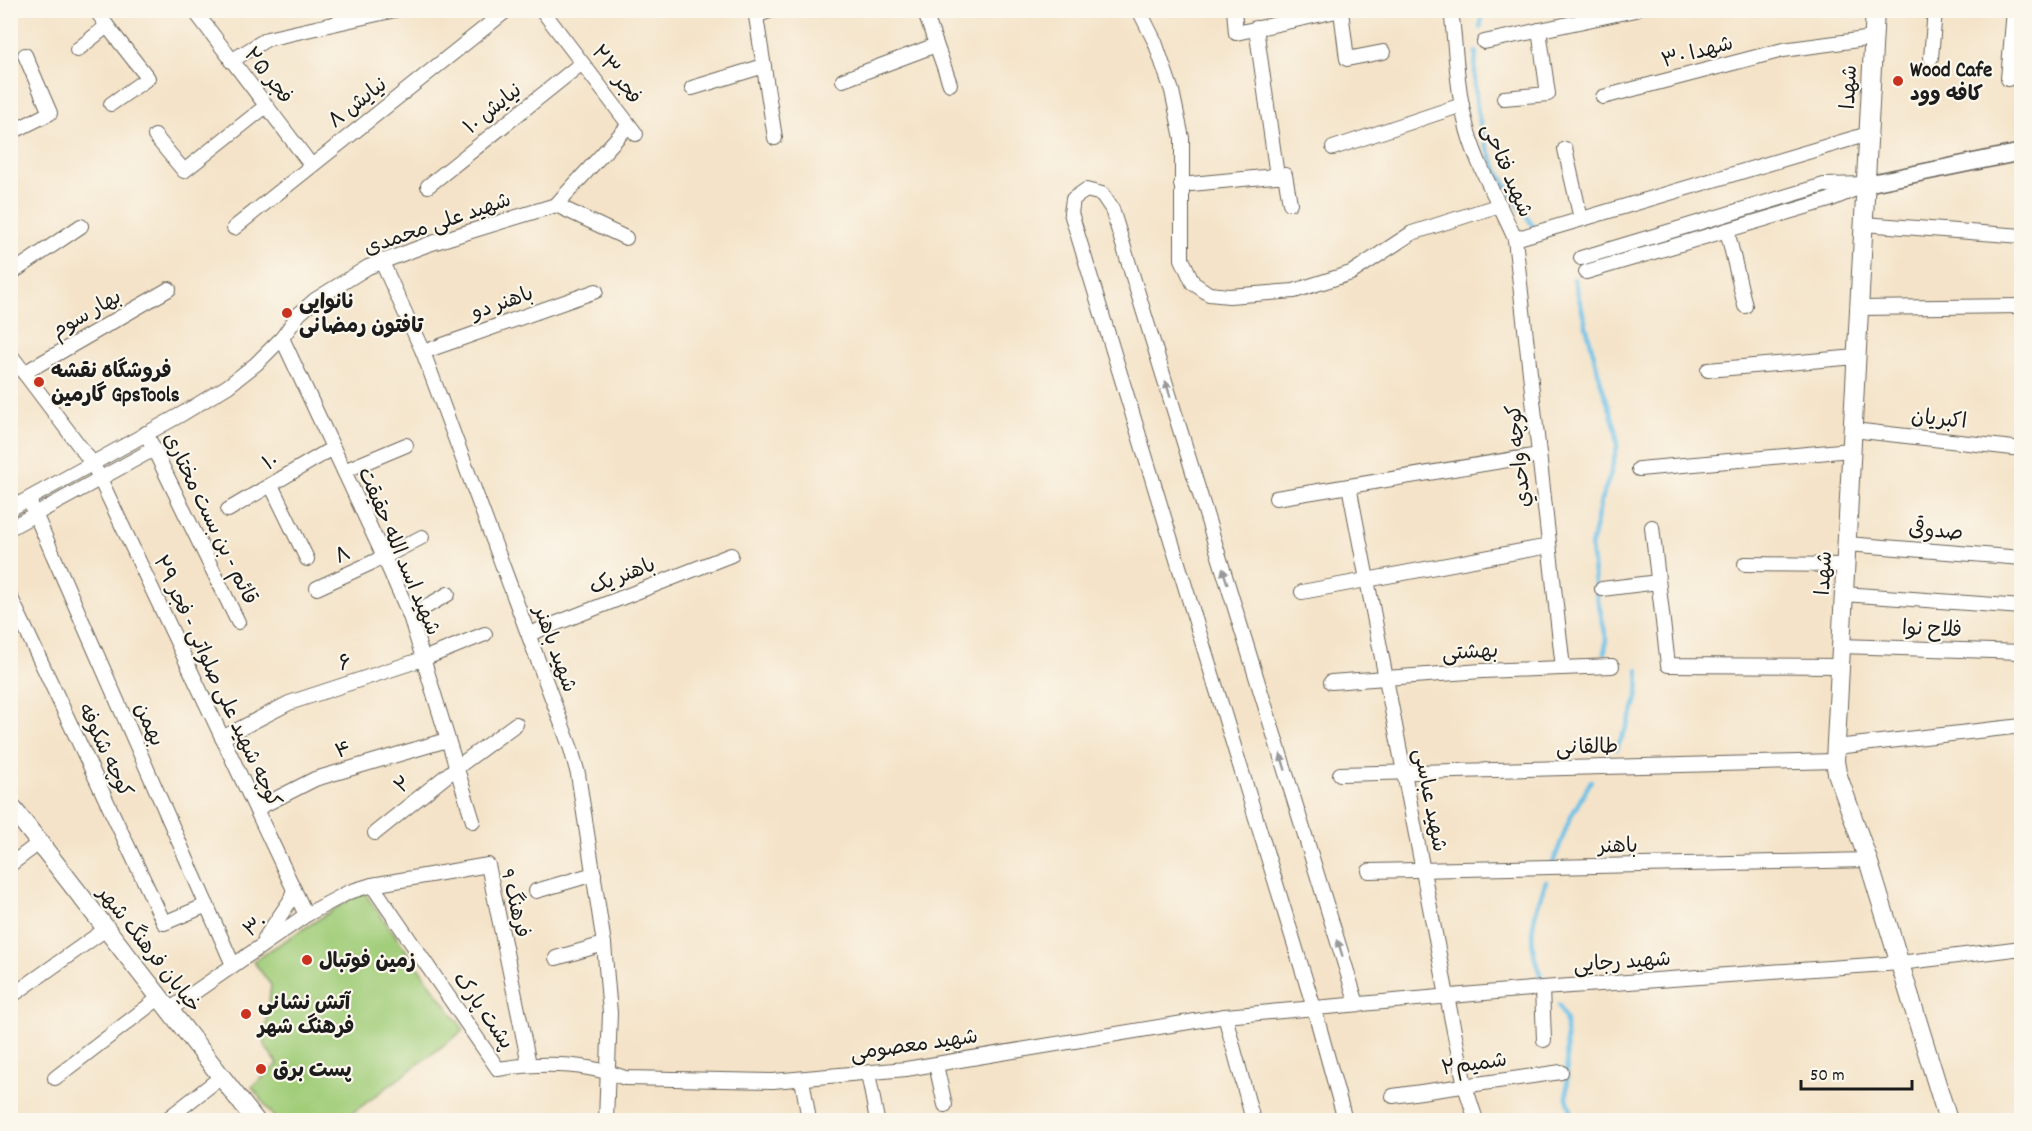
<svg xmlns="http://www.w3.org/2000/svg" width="2032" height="1131" viewBox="0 0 2032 1131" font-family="Dekko,'Playpen Sans Arabic',sans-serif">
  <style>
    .green { fill: #a1cd79; stroke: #5e744a; stroke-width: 1.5 }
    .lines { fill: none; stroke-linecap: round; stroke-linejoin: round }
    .stream { stroke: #6bc0e7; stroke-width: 4.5 }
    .minor-casing { stroke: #686258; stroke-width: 16 }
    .tertiary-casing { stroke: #686258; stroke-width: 19 }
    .secondary-casing { stroke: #686258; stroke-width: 20 }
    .minor { stroke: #fff; stroke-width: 14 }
    .tertiary { stroke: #fff; stroke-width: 16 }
    .secondary { stroke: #fff; stroke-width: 18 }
    .oneway { fill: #999 }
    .poi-dot { fill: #c8321e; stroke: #fbf7ec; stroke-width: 2 }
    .labels { text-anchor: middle; stroke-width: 4.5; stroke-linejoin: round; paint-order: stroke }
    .street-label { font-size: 21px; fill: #1c1c1c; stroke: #fbf7ec }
    .poi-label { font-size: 21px; font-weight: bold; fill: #1c1c1c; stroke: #fbf7ec; text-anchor: start }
  </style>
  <rect width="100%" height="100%" fill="#fbf7ec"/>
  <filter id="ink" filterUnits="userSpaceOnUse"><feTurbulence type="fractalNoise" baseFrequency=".0167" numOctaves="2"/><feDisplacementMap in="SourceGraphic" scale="12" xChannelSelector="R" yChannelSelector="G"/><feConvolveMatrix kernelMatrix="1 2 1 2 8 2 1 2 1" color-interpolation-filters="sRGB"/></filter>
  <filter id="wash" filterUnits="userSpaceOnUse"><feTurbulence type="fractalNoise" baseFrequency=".008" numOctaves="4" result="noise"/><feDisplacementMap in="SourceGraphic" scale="24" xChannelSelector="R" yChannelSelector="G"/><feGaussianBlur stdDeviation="1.35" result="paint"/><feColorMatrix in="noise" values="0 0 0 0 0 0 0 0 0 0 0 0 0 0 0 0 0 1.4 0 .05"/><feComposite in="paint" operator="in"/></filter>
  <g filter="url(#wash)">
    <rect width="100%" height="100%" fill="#f4e3c8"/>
    <polygon class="green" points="363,891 464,1030 343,1120 276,1120 252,1087 278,1064 264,1045 271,985 253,961"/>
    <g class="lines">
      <g class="stream">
        <polyline points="1480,28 1483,10"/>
        <path d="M 1476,52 C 1469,128 1493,170 1536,230"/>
        <polyline points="1574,279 1601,383 1616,429 1617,447 1610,476 1601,500 1591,547 1596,592 1606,637 1605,653"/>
        <path d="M 1616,749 C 1629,723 1642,700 1638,670"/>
        <polyline points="1553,863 1570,818 1591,781"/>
        <path d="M 1543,981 C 1525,940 1532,921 1546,881"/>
        <polyline points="1559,1005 1566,1021 1567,1098 1574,1120"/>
      </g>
    </g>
  </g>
  <g filter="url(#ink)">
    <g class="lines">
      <defs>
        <g id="minor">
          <polyline points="194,10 311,165"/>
          <polyline points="542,10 636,134"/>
          <polyline points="755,10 775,138"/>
          <polyline points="924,10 950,84"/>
          <polyline points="1139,10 1155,42 1172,91 1182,138 1182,259 1193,283 1209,294 1229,296 1294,291 1351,273 1412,233 1500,205"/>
          <polyline points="1234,10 1236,33 1341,10"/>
          <path d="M 1451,10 C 1456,47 1456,85 1465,120 C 1474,162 1498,199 1515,239 L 1563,668"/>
          <polyline points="1341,11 1347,59 1383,52"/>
          <polyline points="756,16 772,10"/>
          <polyline points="107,26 148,78 111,104"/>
          <polyline points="1256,28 1277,176"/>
          <polyline points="1484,42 1635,10"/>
          <polyline points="77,50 107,26 96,10"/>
          <polyline points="1931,58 1935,10"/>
          <polyline points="231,61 267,39 395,10"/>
          <polyline points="2008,79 2014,10"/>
          <polyline points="843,80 936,45"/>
          <polyline points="692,88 764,66"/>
          <polyline points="1603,97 1783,50 1873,38"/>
          <polyline points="1504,98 1548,94 1539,30"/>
          <polyline points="10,133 50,113 25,55"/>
          <polyline points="155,136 184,171 266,106"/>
          <polyline points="1333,148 1462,105"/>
          <polyline points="1565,149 1581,219"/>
          <polyline points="1181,185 1285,175 1290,203"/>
          <polyline points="428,186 582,63"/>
          <polyline points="556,205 626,238"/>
          <polyline points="1864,224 2022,236"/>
          <polyline points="234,228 507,10"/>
          <polyline points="1727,230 1745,306"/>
          <polyline points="1515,239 1868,134"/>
          <polyline points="1581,258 1824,185 1866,184"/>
          <polyline points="381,260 423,352 571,749 578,774 604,944 610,1013 606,1120"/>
          <polyline points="1586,272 1829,200 1858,188"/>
          <polyline points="10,274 81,226"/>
          <polyline points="1859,308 2022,306"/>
          <polyline points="282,338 384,557 410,616 473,821"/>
          <polyline points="423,352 596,291"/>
          <polyline points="10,354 93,464 306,915"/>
          <polyline points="1708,370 1856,357"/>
          <polyline points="24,373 169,289"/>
          <polyline points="1853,430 2022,449"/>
          <polyline points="146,433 238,622"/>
          <polyline points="1639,469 1851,450"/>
          <polyline points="344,471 406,445"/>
          <polyline points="271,485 307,559"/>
          <polyline points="1349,486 1447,996 1465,1086 1476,1120"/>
          <polyline points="1276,498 1539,455"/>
          <polyline points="29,500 233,965"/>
          <polyline points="10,509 182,414 228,386 256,364 282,338 299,314 315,300 368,267 429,244 556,205 629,125"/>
          <polyline points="228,510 333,448"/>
          <polyline points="1652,527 1668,665 1840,666"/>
          <polyline points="10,528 154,449"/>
          <polyline points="1847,544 2022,558"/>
          <polyline points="1745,564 1846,565"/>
          <polyline points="317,588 384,557 422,537"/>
          <polyline points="1602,589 1658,582"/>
          <polyline points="1302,592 1549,546"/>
          <polyline points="1844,594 2022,607"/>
          <polyline points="10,596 164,923 207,905"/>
          <polyline points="410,616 448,594"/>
          <polyline points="529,634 731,555"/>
          <polyline points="1841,646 2022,652"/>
          <polyline points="1331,682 1482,671 1612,666"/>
          <polyline points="222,738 289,703 423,659 485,634"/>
          <polyline points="1836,747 2022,726"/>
          <polyline points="1340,774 1835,761"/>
          <polyline points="256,809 315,779 447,740"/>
          <polyline points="375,833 456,768 516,724"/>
          <polyline points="10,865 39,843"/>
          <polyline points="1369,871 1868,860"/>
          <path d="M 372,885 L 498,1069 C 541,1062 584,1062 625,1078 L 773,1081 L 906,1069 L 1225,1016 L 1542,988 L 1900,963 L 2022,948"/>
          <polyline points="536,891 594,874"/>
          <polyline points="265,938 290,901 294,889"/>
          <polyline points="556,958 604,944"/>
          <polyline points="1542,988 1544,1040"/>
          <polyline points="10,997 106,929"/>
          <polyline points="169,1010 306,915 349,892 372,885 488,865 529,1064"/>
          <polyline points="1225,1016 1253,1120"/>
          <polyline points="936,1065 945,1105"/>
          <polyline points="868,1073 877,1120"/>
          <polyline points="55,1078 159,998"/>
          <polyline points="802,1079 809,1120"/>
          <polyline points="1393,1096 1561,1072"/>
          <polyline points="166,1120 221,1077"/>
          <polyline points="1345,1120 1314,1008 1071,213 1073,199 1086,190 1102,194 1112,209 1357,1004"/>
        </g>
        <polyline id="tertiary" points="1866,184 2022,152"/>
        <g id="secondary">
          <polyline points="1875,10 1835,761 1837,773 1868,860 1948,1120"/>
          <polyline points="10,805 255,1120"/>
        </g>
      </defs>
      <use href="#minor" class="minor-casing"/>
      <use href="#tertiary" class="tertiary-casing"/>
      <use href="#secondary" class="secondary-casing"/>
      <use href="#minor" class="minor"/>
      <use href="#tertiary" class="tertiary"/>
      <use href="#secondary" class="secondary"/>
    </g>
    <defs><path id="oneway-solid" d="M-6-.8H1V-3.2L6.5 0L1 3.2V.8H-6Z" transform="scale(1.5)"/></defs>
    <g class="oneway">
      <use href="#oneway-solid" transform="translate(1168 389) rotate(-107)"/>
      <use href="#oneway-solid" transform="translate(1225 576) rotate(-107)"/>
      <use href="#oneway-solid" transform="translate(1283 762) rotate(-107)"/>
      <use href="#oneway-solid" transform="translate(1340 948) rotate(-107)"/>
    </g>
  </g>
  <g class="poi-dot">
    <circle cx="1898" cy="81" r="6"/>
    <circle cx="287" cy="313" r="6"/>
    <circle cx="39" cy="382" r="6"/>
    <circle cx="307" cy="960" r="6"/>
    <circle cx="246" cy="1014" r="6"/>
    <circle cx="261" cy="1069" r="6"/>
  </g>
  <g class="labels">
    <g class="street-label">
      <text transform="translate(1697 51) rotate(-15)" y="7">شهدا ۳۰</text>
      <text transform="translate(617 74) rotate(53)" y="7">فجر ۲۳</text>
      <text transform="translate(269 75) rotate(52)" y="7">فجر ۲۵</text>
      <text transform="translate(1848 87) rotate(-87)" y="7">شهدا</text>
      <text transform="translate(357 102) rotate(-38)" y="7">نیایش ۸</text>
      <text transform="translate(492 108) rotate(-39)" y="7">نیایش ۱۰</text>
      <text transform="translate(1508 170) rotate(67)" y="7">شهید فتاحی</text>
      <text transform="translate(437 223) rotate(-19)" y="7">شهید علی محمدی</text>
      <text transform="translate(502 302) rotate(-19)" y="7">باهنر دو</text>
      <text transform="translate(86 313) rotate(-30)" y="7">بهار سوم</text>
      <text transform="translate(1939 418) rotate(6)" y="7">اکبریان</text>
      <text transform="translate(1518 456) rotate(-96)" y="7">كوچه واحدي</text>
      <text transform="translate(270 461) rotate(-31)" y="7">۱۰</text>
      <text transform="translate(211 518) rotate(64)" y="7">قائم - بن بست مختاری</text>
      <text transform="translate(1936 530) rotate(5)" y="7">صدوقی</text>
      <text transform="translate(400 551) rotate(67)" y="7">شهید اسد الله حقیقت</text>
      <text transform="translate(342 554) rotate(-24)" y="7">۸</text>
      <text transform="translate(1823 573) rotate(-87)" y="7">شهدا</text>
      <text transform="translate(622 575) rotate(-21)" y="7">باهنر یک</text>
      <text transform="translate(1932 628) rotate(2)" y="7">فلاح نوا</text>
      <text transform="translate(556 649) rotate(70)" y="7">شهید باهنر</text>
      <text transform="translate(1470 651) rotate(-3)" y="7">بهشتی</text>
      <text transform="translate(345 662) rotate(-18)" y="7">۶</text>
      <text transform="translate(218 681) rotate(65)" y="7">کوچه شهید علی صلواتی - فجر ۲۹</text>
      <text transform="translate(150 724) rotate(66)" y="7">بهمن</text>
      <text transform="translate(1587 746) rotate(-1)" y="7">طالقانی</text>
      <text transform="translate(343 749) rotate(-16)" y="7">۴</text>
      <text transform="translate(106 750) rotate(65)" y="7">کوچه شکوفه</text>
      <text transform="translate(402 784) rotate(-39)" y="7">۲</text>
      <text transform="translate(1431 800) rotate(79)" y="7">شهید عباسی</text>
      <text transform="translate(1618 845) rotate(-1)" y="7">باهنر</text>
      <text transform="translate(516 903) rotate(77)" y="7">فرهنگ 9</text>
      <text transform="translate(255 925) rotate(-35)" y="7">۳۰</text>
      <text transform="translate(150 949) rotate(52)" y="7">خیابان فرهنگ شهر</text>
      <text transform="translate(1622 961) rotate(-4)" y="7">شهید رجایی</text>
      <text transform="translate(484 1010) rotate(55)" y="7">پشت پارک</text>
      <text transform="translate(914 1044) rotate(-8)" y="7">شهید معصومی</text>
      <text transform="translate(1474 1063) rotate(-8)" y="7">شمیم۲</text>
    </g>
    <g class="poi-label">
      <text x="1910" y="76">Wood Cafe<tspan x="1910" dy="24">کافه وود</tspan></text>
      <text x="299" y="308">نانوایی<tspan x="299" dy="24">تافتون رمضانی</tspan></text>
      <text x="51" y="377">فروشگاه نقشه<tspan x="51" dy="24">گارمین GpsTools</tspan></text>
      <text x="319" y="967">زمین فوتبال</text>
      <text x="258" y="1009">آتش نشانی<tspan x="258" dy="24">فرهنگ شهر</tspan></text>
      <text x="273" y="1076">پست برق</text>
    </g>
  </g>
  <rect width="2032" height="1131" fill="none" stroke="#fbf7ec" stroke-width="36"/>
  <path d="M1801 1080v9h111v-9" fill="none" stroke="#1c1c1c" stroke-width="3"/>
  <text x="1810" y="1080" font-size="18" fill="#1c1c1c" stroke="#fbf7ec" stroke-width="4.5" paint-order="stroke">50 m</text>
</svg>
